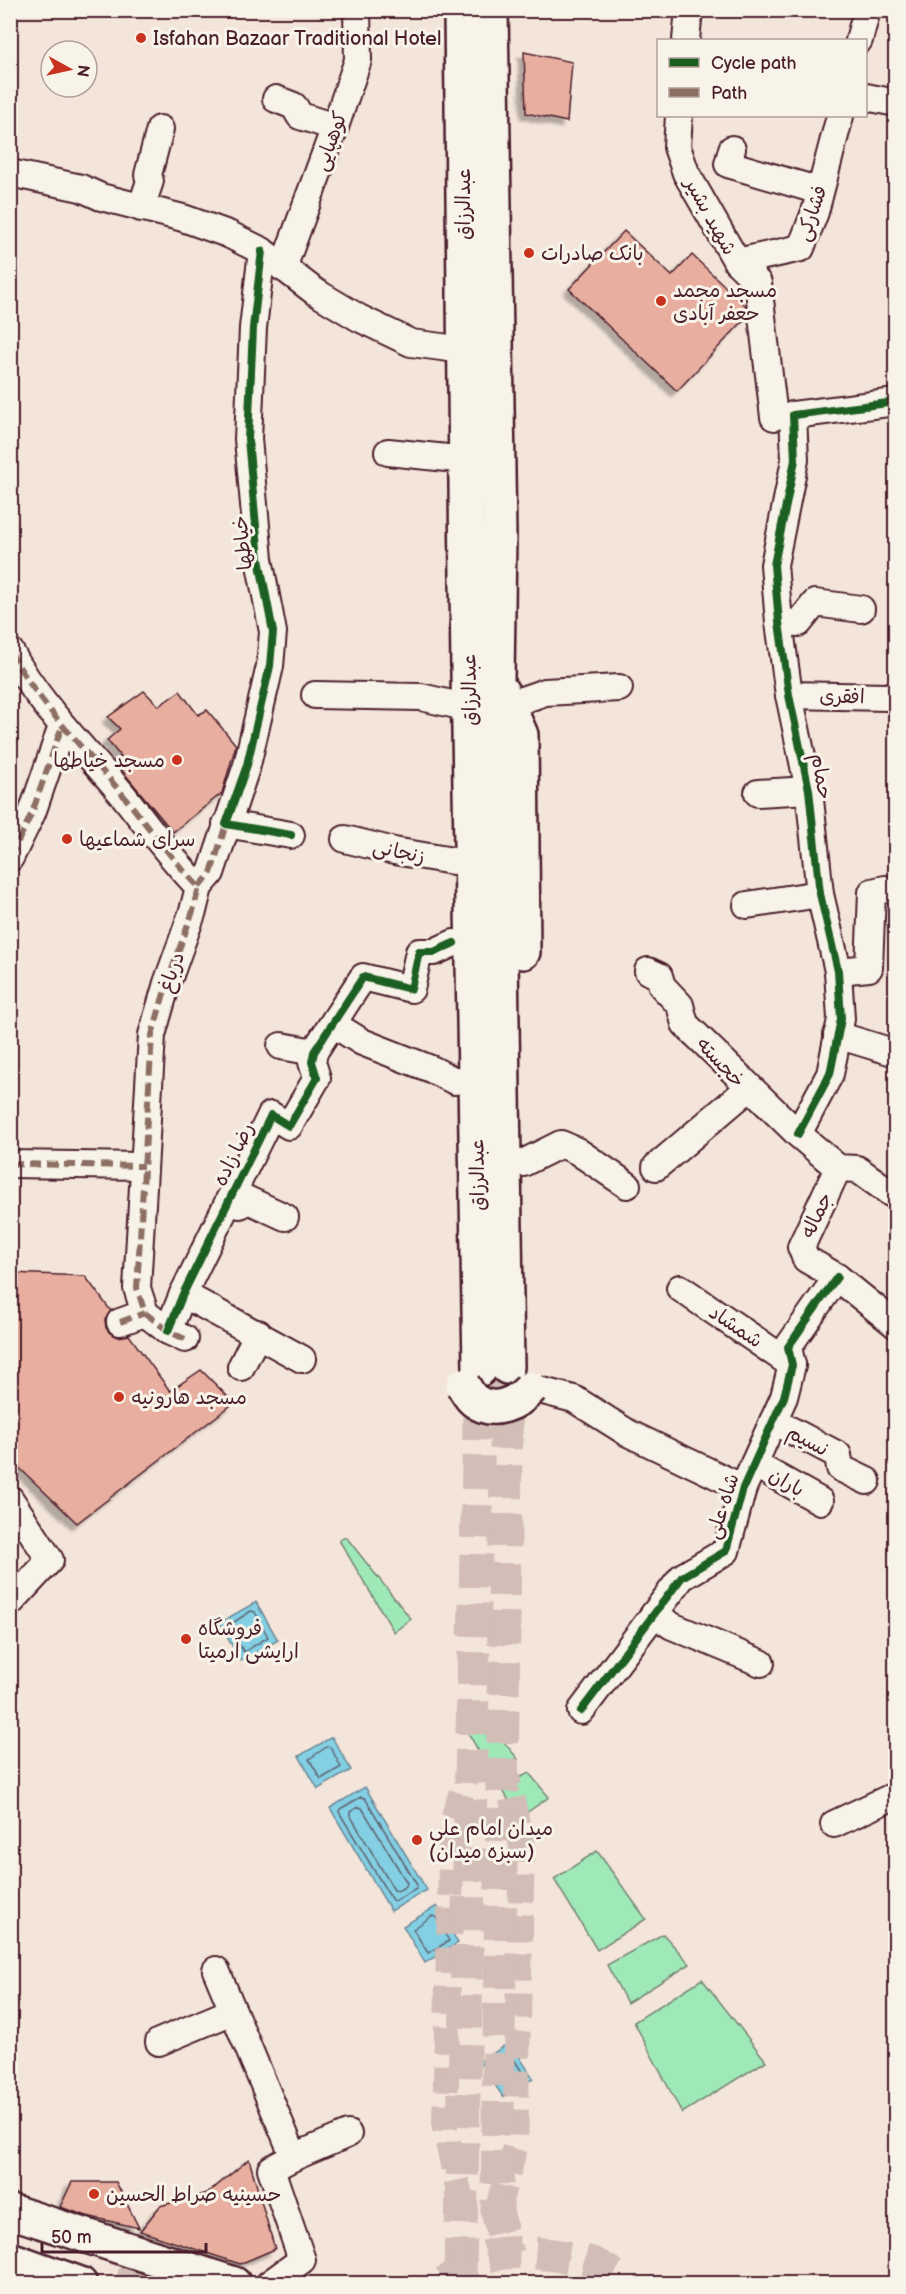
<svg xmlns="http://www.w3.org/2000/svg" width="906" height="2294" viewBox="0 0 906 2294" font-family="'Balsamiq Sans','Playpen Sans Arabic',sans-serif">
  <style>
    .green { fill: #9fe9b8; stroke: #748472; stroke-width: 1.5 }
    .water { fill: #83cfe3; stroke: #6c8999; stroke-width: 1.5 }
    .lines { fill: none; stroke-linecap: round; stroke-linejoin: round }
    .shore { stroke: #616575; stroke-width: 1.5 }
    .building { fill: #e8afa0; stroke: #4a1f2b; stroke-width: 1.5; filter: url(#shadow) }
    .street-tunnel { stroke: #d2bdb7; stroke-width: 26; stroke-dasharray: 26 13; stroke-linecap: butt }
    .primary-tunnel { stroke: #d2bdb7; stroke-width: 33; stroke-dasharray: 33 16; stroke-linecap: butt }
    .street-casing { stroke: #4a1f2b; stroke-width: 30 }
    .primary-casing { stroke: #4a1f2b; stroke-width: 38 }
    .street { stroke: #f7f3e8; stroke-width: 26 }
    .primary { stroke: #f7f3e8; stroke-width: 33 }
    .primary-bridge-casing { stroke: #4a1f2b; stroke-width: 38; stroke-linecap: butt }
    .primary-bridge { stroke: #f7f3e8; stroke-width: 33 }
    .quiet { stroke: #8d6e63; stroke-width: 6; stroke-dasharray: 12 6; stroke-linecap: butt }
    .cycleway-casing { stroke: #f7f3e8; stroke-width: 11 }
    .cycleway { stroke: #1b5e20; stroke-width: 8 }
    .poi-dot { fill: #c8321e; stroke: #f7f3e8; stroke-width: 2 }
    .labels { text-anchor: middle; stroke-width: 6; stroke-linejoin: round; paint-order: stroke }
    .poi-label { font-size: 20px; fill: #4a1f2b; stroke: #f7f3e8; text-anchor: start }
    .street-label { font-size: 20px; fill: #4a1f2b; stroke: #f7f3e8 }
  </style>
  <defs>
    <filter id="shadow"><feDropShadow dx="-5.5" dy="5.5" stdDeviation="1.5" flood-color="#0004"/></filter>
  </defs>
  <rect width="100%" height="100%" fill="#f4e5da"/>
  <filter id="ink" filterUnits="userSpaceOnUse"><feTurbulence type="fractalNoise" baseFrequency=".0167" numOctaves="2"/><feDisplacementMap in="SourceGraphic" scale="12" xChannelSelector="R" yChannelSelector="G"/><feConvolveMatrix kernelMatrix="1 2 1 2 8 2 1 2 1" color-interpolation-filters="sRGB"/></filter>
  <g filter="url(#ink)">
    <g class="green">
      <polygon points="346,1537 411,1619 394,1632 339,1540"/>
      <polygon points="482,1716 518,1759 493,1775 465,1728"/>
      <polygon points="529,1773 549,1797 519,1818 501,1787"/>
      <polygon points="597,1851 646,1919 597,1950 554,1879"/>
      <polygon points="663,1934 690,1964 627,2003 607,1965"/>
      <polygon points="702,1979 766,2061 682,2113 634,2022"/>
    </g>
    <g class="water">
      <polygon points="256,1602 278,1640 241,1661 219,1623"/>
      <polygon points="332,1737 351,1770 318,1789 299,1756"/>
      <polygon points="365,1787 427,1890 391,1911 330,1808"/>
      <polygon points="437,1906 458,1943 425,1963 403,1926"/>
      <polygon points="510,2042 533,2078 503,2097 480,2062"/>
    </g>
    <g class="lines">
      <g class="shore">
        <polygon points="251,1611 255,1612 268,1637 244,1652 228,1626"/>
        <polygon points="328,1746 331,1748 341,1767 321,1779 309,1759"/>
        <polygon points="361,1797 365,1798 417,1885 416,1889 395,1901 392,1900 339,1812 340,1809"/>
        <polygon points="358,1807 362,1808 407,1883 406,1886 398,1891 394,1890 350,1815 350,1812"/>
        <polygon points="432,1916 436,1917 449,1941 428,1953 413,1929"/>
        <polygon points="506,2052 510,2053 524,2075 506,2088 489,2064"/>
      </g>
    </g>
    <g class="building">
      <polygon points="524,52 572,62 567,122 526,113"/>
      <polygon points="624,231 672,276 692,255 746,306 747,317 677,391 569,289"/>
      <polygon points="144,691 159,706 180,691 198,715 207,710 236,745 222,793 173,832 114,761 121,757 107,740 120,729 108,717"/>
      <polygon points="10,1273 85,1276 111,1311 105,1320 106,1328 110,1333 118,1337 129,1335 170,1391 201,1370 234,1403 77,1523 10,1459"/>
      <polygon points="249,2159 275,2249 240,2264 140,2231 160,2206 208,2193"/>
      <polygon points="72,2182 116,2182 139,2228 87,2216 60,2207"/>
    </g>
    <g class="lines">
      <g class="street-tunnel">
        <polyline points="462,2206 445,2128 448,1988 452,1822 471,1765"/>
        <polyline points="497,2211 515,2147 522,1846 503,1758"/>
      </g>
      <g class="primary-tunnel">
        <polyline points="507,1367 497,2211 508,2254"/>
        <polyline points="119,2268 168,2284"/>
        <polyline points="460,2273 480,1376"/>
        <path d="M 446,2283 C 458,2274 470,2262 485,2257 C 509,2248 566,2254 591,2263 C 603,2267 616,2277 627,2284"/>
      </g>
      <defs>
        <g id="street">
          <polyline points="686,40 689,10"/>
          <polyline points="859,40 867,10"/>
          <polyline points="866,97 896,103"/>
          <polyline points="276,99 294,106 300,116 335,127"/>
          <polyline points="679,116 677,147 686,173 737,262 758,283 774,417"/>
          <polyline points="732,149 728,164 820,191"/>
          <polyline points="10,173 81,188 101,197 183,218 228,234 262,251 314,291 359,318 411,343 464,350"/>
          <polyline points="141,208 150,181 148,175 160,129"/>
          <polyline points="737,262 801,248 815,212 840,116"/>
          <polyline points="283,268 335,127 358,60 357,10"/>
          <polyline points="388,452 467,460"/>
          <polyline points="779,622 799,623 815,603 861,609"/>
          <path d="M 10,651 C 39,705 84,748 123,795 C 148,826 171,859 199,887 L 193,911 L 167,983 L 152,1035 L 137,1288 L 145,1313 L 168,1331 L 185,1339"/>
          <polyline points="315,695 421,697 456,705"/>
          <polyline points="789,695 887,697 896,694"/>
          <polyline points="508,705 545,692 619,688"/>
          <polyline points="758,793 809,790"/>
          <polyline points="226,824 291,835"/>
          <polyline points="345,839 394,851 453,861"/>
          <polyline points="10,858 32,813 62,726"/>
          <polyline points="199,887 211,873 247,765 270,666 273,632 259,559 248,439 253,328 262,251"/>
          <polyline points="747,905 820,894"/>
          <polyline points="648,971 659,976 662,986 680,1005 685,1024 798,1134 838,1168 857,1169 892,1194 896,1190"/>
          <polyline points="838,971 869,968 872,892 885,889"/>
          <polyline points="333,1024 362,1042 431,1069 455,1081"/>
          <polyline points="837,1035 896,1053"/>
          <polyline points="281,1046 314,1052"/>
          <polyline points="798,1134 830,1074 841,1019 838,971 820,894 809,790 789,695 779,622 774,565 795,460 793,415 896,402"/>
          <polyline points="523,1163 561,1144 577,1151 627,1185"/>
          <polyline points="10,1164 143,1166"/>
          <polyline points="656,1167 749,1088"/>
          <polyline points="838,1168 801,1247 806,1259 837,1277 896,1325"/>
          <polyline points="229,1200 240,1205 244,1198 285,1217"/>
          <polyline points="680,1288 792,1365"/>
          <polyline points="183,1294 302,1359"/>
          <polyline points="120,1322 145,1313"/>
          <polyline points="168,1331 183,1294 271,1115 289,1126 317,1078 312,1062 314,1052 363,977 411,989 419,952 434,952 454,943"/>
          <polyline points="241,1367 258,1333"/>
          <polyline points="531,1388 574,1399 628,1433 743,1488"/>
          <polyline points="773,1421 838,1455 840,1468 867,1481"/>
          <polyline points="754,1464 820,1501"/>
          <polyline points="10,1499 50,1560 10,1603"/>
          <polyline points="654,1614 672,1626 761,1663"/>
          <polyline points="581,1711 682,1577 726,1551 743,1488 784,1397 792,1365 788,1347 837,1277"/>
          <polyline points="834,1824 896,1795"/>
          <polyline points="216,1970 294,2157 271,2169 302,2260 269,2284"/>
          <polyline points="159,2042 233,2011"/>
          <polyline points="294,2157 348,2134"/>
          <polyline points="10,2281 18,2284"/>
        </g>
        <g id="primary">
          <path d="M 461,10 C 465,231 466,452 468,672 C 470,905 476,1137 480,1369"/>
          <polyline points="491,10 499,536 497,680 507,1367"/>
          <polyline points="502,692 521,735 523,952"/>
          <polyline points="10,2211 234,2284"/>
          <polyline points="10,2259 80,2284"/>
        </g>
      </defs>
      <use href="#street" class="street-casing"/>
      <use href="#primary" class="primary-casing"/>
      <use href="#street" class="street"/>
      <use href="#primary" class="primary"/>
      <defs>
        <path id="primary-bridge" d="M 463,1385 C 466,1390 470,1398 475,1401 C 494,1415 518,1403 531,1388"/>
      </defs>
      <use href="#primary-bridge" class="primary-bridge-casing"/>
      <use href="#primary-bridge" class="primary-bridge"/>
      <g class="quiet">
        <path d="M 10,651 C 39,705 84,748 123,795 C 148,826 171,859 199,887 L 193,911 L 167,983 L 152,1035 L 137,1288 L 145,1313 L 168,1331 L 185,1339"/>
        <polyline points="10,858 32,813 62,726"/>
        <polyline points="199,887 211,873 226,824"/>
        <polyline points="10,1164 143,1166"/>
        <polyline points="120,1322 145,1313"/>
      </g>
      <defs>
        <g id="cycleway">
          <polyline points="262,251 253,328 248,439 259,559 273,632 270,666 247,765 226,824 291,835"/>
          <polyline points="798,1134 830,1074 841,1019 838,971 820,894 809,790 789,695 779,622 774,565 795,460 793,415 896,402"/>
          <polyline points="168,1331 183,1294 271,1115 289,1126 317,1078 312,1062 314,1052 363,977 411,989 419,952 434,952 454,943"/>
          <polyline points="581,1711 682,1577 726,1551 743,1488 784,1397 792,1365 788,1347 837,1277"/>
        </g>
      </defs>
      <use href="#cycleway" class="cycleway-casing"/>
      <use href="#cycleway" class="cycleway"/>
    </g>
  </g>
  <g class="poi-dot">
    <circle cx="141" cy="38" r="6"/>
    <circle cx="529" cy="253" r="6"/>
    <circle cx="661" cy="301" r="6"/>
    <circle cx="177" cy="760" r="6"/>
    <circle cx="67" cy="839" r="6"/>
    <circle cx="119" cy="1397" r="6"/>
    <circle cx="186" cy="1639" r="6"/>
    <circle cx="417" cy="1840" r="6"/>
    <circle cx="94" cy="2194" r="6"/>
  </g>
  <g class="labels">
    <g class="poi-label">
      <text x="153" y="45">Isfahan Bazaar Traditional Hotel</text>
      <text x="541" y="260">بانک صادرات</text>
      <text x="673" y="297">مسجد مجمد<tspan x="673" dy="23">حعفر آبادی</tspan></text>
      <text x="165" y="767" text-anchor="end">مسجد خیاطها</text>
      <text x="79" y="846">سرای شماعیها</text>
      <text x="131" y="1404">مسجد هارونیه</text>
      <text x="198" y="1635">فروشگاه<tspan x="198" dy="23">ارایشی ارمیتا</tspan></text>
      <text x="429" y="1835">میدان امام علی<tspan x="429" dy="23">(سبزه میدان)</tspan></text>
      <text x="106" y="2201">حسینیه صراط الحسین</text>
    </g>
    <g class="street-label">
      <text transform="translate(330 141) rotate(-70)" y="7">کوهپایی</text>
      <text transform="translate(463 204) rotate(-90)" y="7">عبدالرزاق</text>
      <text transform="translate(811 213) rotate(-71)" y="7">فشارکی</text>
      <text transform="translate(711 216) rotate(61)" y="7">شهید بشیر</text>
      <text transform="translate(242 543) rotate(-96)" y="7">خیاطها</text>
      <text transform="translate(469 690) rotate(-91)" y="7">عبدالرزاق</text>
      <text transform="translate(842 696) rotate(1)" y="7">افقری</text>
      <text transform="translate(822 776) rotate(80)" y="7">حمام</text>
      <text transform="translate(399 851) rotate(12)" y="7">زنجانی</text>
      <text transform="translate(171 972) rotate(-71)" y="7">درباغ</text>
      <text transform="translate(721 1062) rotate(47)" y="7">خجسته</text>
      <text transform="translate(233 1154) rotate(-64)" y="7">رضا زاده</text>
      <text transform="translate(477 1175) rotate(-91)" y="7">عبدالرزاق</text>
      <text transform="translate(816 1215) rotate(-65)" y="7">جماله</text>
      <text transform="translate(736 1326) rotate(34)" y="7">شمشاد</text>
      <text transform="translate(808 1440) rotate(28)" y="7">نسیم</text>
      <text transform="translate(787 1482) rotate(30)" y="7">باران</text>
      <text transform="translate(722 1506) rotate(-72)" y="7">شاه علی</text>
    </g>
  </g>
  <rect width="906" height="2294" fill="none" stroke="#f7f3e8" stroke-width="36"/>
  <rect x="18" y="18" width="870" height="2258" fill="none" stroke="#4a1f2b" stroke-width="2" filter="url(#ink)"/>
  <rect x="657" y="39" width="210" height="78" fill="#f7f3e8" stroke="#b29e9c" stroke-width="1.5"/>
  <rect x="669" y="58" width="30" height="9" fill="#1b5e20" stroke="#b29e9c" stroke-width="1.5"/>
  <text x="711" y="69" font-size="18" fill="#4a1f2b">Cycle path</text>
  <rect x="669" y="88" width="30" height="9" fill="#8d6e63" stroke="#b29e9c" stroke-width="1.5"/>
  <text x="711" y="99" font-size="18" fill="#4a1f2b">Path</text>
  <g transform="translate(69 69) rotate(98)"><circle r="28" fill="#f7f3e8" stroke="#b29e9c" stroke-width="1.5"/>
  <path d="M0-4.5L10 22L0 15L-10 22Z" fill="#c8321e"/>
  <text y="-9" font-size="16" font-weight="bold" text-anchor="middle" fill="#4a1f2b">N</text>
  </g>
  <path d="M42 2243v9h164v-9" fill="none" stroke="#4a1f2b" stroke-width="3"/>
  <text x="51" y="2243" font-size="18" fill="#4a1f2b" stroke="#f7f3e8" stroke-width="4.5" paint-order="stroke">50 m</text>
</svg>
